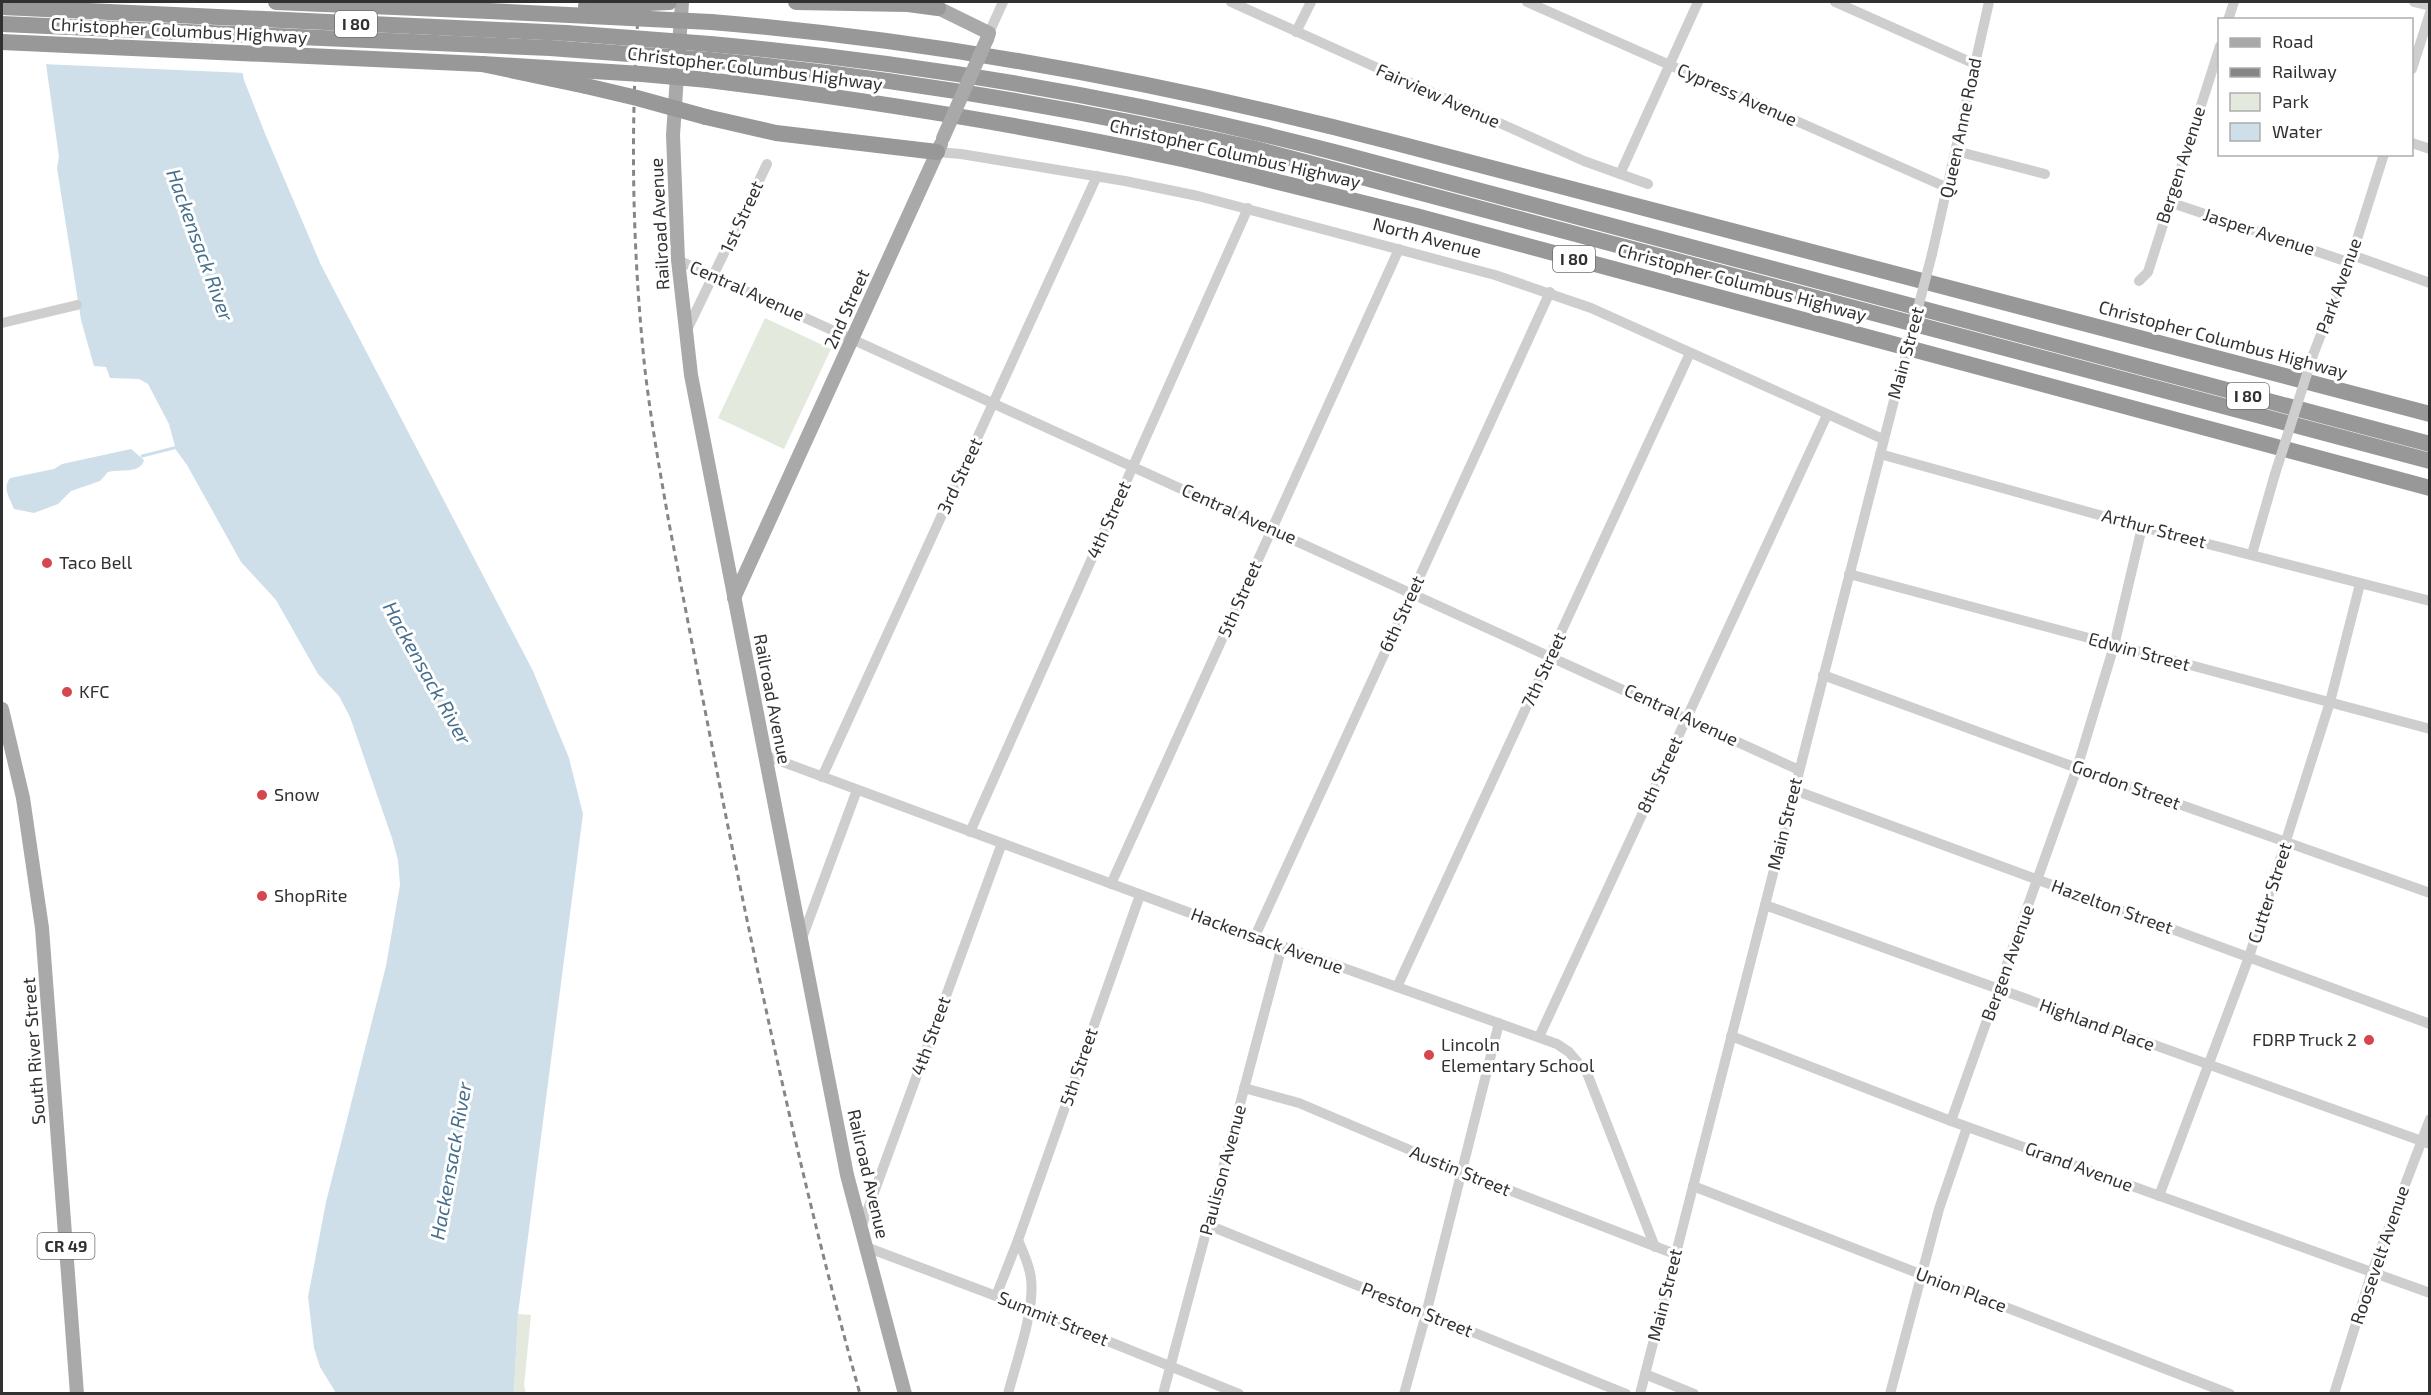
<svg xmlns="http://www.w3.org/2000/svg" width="2431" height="1395" viewBox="0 0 2431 1395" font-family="'Exo 2',sans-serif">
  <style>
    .green { fill: #e3e9dd }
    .water { fill: #cfdfea }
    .pier { fill: #fff }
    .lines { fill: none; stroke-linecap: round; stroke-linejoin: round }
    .stream { stroke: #cfdfea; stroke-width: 3 }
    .minor { stroke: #cecece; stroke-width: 10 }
    .major { stroke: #a9a9a9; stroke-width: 14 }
    .highway { stroke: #989898; stroke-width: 16 }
    .rail { stroke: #868686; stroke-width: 3; stroke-dasharray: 6 4.5; stroke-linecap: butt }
    .minor-bridge { stroke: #cecece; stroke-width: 10 }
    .major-bridge { stroke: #a9a9a9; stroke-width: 14 }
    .highway-bridge { stroke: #989898; stroke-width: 16 }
    .poi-dot { fill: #d5464d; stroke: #fff; stroke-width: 2 }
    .labels { text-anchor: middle; stroke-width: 6; stroke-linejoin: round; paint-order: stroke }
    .shield { fill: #fff; stroke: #6f6f6f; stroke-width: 1.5 }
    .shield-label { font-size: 16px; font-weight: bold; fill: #313131 }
    .street-label { font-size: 18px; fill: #313131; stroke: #fff }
    .poi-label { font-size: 18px; fill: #313131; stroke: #fff; text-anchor: start }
    .water-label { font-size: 20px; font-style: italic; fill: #466f8c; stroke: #fff }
  </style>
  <rect width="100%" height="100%" fill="#fff"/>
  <g class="green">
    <polygon points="765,318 831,349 784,449 718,418"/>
    <polygon points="518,1314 531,1315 524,1386 526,1393 514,1394"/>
  </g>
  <g class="water">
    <polygon points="228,2 244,80 266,136 321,265 533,671 569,758 583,814 518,1314 514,1393 336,1393 320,1367 314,1348 308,1297 326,1202 386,966 400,885 398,860 392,838 350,717 339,696 318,674 276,600 241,562 187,465 176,450 169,424 148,384 139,379 110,378 106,367 94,366 81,320 57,168 59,157 40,21"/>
    <path d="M 131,449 L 144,460 C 141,474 119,469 108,472 L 100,481 L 71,491 L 58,504 L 34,513 L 14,509 C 10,498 2,489 10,478 L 54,469 L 62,464 Z"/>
  </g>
  <polygon class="pier" points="38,2 231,2 246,73 42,64 37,22"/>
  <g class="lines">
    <polyline class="stream" points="142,456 178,447"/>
    <g class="minor">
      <polyline points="1231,2 1584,161 1648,184"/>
      <polyline points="1527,2 1948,188"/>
      <polyline points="1835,2 1975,64"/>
      <polyline points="2414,2 2430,6"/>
      <polyline points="2228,20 2234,2"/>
      <polyline points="1296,32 1311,2"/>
      <polyline points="989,33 1003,2"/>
      <polyline points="2412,69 2430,13"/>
      <polyline points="2412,143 2430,149"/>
      <polyline points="1956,151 2045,174"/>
      <polyline points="937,152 961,154 1125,181 1198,196 1495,275 1591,308 1883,439"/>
      <polyline points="1620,174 1698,2"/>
      <polyline points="2169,202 2348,262"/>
      <polyline points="1932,254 1989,2"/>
      <polyline points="2352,255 2430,283"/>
      <polyline points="678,260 1799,770"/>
      <polyline points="2139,281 2148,272 2220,46"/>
      <polyline points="2,323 77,305"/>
      <polyline points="685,334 767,164"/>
      <polyline points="2313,355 2352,255 2384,154"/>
      <polyline points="1880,454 2142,527 2430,601"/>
      <polyline points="2252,554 2275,474"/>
      <polyline points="1849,574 2430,729"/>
      <polyline points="1823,675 2077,768 2430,893"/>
      <polyline points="764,755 1209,920 1557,1044 1569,1052 1587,1073 1655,1247"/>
      <polyline points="822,777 1097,176"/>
      <polyline points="1794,790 2430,1024"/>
      <polyline points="970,832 1248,208"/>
      <polyline points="1111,884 1399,249"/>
      <polyline points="1765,905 2430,1144"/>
      <polyline points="1255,936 1550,292"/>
      <polyline points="801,941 857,790"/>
      <polyline points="1397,987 1690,353"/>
      <polyline points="1731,1036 1951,1121 2430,1293"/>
      <polyline points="1539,1037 1827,415"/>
      <polyline points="1244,1088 1299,1103 1462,1172 1675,1254"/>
      <polyline points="1951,1121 2077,768 2114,646 2142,527"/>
      <polyline points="1693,1186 2230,1394"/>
      <polyline points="2159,1196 2249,957 2330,702 2360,584"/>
      <polyline points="1208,1225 1626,1394"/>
      <polyline points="861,1228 1002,843"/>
      <polyline points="866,1247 996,1296 1239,1394"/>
      <polyline points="996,1296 1018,1240"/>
      <polyline points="1645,1374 1694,1394"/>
      <path d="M 1008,1394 C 1016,1362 1035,1311 1031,1279 C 1030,1266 1023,1252 1018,1240 L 1140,895"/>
      <polyline points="1163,1394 1282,946"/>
      <polyline points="1404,1394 1426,1314 1499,1023"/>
      <polyline points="1640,1394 1900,377"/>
      <polyline points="1890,1394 1939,1209 1967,1127"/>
      <polyline points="2334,1394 2372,1272 2430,1119"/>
    </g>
    <g class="major">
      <polyline points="682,2 673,135 678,260 691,375 847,1175 905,1394"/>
      <polyline points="938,8 989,33 987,39"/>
      <polyline points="734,598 941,144"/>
      <polyline points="2,709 23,798 42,928 77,1394"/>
    </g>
    <g class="highway">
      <polyline points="276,2 489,11"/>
      <polyline points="796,2 908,4 938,8"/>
      <path d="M 711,22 C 943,41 1170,84 1396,143 L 2430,414"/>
      <polyline points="2,42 482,64 586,86"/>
      <path d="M 710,44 C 921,63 1132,99 1338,153 L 2430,444"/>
      <path d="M 709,60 C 892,77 1073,108 1252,148 L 2430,461"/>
      <path d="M 708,80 C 867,100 1026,125 1182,159 C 1261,177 1338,197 1416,216 L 2430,488"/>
      <polyline points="706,117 776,133 937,152"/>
    </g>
    <path class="rail" d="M 639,2 C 630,124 632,248 645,370 C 651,421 660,472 669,523 C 725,815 780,1107 860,1394"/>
    <g class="minor-bridge">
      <polyline points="1900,377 1932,254"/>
      <polyline points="2275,474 2313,355"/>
    </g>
    <polyline class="major-bridge" points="943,138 987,39"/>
    <g class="highway-bridge">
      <polyline points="586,6 669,2"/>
      <polyline points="2,7 566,33 710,44"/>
      <polyline points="489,11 711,22"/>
      <polyline points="2,24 550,48 709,60"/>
      <polyline points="482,64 642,74 708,80"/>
      <polyline points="586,86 637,98 706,117"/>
    </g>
  </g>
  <g class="poi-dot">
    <circle cx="47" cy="563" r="6"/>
    <circle cx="67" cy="692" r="6"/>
    <circle cx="262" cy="795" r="6"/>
    <circle cx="262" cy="896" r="6"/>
    <circle cx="2369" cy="1040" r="6"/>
    <circle cx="1429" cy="1055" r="6"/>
  </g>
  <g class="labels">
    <g class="shield">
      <rect x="335" y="11" width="42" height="26" rx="4.5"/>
      <rect x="1553" y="246" width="42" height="26" rx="4.5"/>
      <rect x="2227" y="383" width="42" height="26" rx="4.5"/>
      <rect x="37.5" y="1233" width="57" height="26" rx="4.5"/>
    </g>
    <g class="shield-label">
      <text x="356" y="30">I 80</text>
      <text x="1574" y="265">I 80</text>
      <text x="2248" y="402">I 80</text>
      <text x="66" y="1252">CR 49</text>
    </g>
    <g class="street-label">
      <text transform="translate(179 31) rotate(3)" y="6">Christopher Columbus Highway</text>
      <text transform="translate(755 69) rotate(7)" y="6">Christopher Columbus Highway</text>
      <text transform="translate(1737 95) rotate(24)" y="6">Cypress Avenue</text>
      <text transform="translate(1438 96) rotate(24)" y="6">Fairview Avenue</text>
      <text transform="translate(1961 128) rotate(-78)" y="6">Queen Anne Road</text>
      <text transform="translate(1235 154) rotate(13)" y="6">Christopher Columbus Highway</text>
      <text transform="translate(2181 165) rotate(-72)" y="6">Bergen Avenue</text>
      <text transform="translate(742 217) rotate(-65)" y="6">1st Street</text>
      <text transform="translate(660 224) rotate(-93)" y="6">Railroad Avenue</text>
      <text transform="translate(2259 232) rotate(18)" y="6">Jasper Avenue</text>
      <text transform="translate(1427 238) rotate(15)" y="6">North Avenue</text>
      <text transform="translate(1742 283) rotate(15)" y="6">Christopher Columbus Highway</text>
      <text transform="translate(2339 286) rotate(-70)" y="6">Park Avenue</text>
      <text transform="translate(747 291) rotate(24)" y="6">Central Avenue</text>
      <text transform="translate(847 309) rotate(-66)" y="6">2nd Street</text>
      <text transform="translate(2223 340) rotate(15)" y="6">Christopher Columbus Highway</text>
      <text transform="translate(1906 353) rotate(-75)" y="6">Main Street</text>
      <text transform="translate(960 476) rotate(-65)" y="6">3rd Street</text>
      <text transform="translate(1239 514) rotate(24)" y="6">Central Avenue</text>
      <text transform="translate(1109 520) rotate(-66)" y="6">4th Street</text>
      <text transform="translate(2154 529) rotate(15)" y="6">Arthur Street</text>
      <text transform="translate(1240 599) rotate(-66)" y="6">5th Street</text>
      <text transform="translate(1402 614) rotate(-65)" y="6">6th Street</text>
      <text transform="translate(2139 652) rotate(15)" y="6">Edwin Street</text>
      <text transform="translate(1544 670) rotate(-65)" y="6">7th Street</text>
      <text transform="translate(772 699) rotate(79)" y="6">Railroad Avenue</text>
      <text transform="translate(1681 715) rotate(25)" y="6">Central Avenue</text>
      <text transform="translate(1660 775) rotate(-65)" y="6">8th Street</text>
      <text transform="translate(2126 785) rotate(20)" y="6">Gordon Street</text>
      <text transform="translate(1785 824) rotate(-76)" y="6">Main Street</text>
      <text transform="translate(2270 893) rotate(-72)" y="6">Cutter Street</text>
      <text transform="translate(2112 907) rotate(20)" y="6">Hazelton Street</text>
      <text transform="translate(1267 941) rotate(20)" y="6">Hackensack Avenue</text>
      <text transform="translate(2008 963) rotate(-70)" y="6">Bergen Avenue</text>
      <text transform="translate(2097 1025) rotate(20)" y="6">Highland Place</text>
      <text transform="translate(931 1036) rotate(-70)" y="6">4th Street</text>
      <text transform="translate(34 1051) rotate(-94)" y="6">South River Street</text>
      <text transform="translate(1079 1067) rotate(-71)" y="6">5th Street</text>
      <text transform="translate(2079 1167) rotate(20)" y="6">Grand Avenue</text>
      <text transform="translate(1223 1170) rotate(-75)" y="6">Paulison Avenue</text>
      <text transform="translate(1460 1171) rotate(22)" y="6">Austin Street</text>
      <text transform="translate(868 1174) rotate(77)" y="6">Railroad Avenue</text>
      <text transform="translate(2380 1255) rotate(-71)" y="6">Roosevelt Avenue</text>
      <text transform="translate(1961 1290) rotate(21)" y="6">Union Place</text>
      <text transform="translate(1665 1295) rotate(-76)" y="6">Main Street</text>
      <text transform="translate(1417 1310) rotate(22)" y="6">Preston Street</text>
      <text transform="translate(1053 1319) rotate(22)" y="6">Summit Street</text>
    </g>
    <g class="poi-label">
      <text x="59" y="569">Taco Bell</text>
      <text x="79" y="698">KFC</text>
      <text x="274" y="801">Snow</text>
      <text x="274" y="902">ShopRite</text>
      <text x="2357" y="1046" text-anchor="end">FDRP Truck 2</text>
      <text x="1441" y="1051">Lincoln<tspan x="1441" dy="21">Elementary School</tspan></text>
    </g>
    <g class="water-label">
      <text transform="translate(200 245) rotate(70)" y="7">Hackensack River</text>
      <text transform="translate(427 673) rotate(61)" y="7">Hackensack River</text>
      <text transform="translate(451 1161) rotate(-80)" y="7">Hackensack River</text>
    </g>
  </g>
  <rect width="2431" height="1395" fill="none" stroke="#313131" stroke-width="6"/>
  <rect x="2218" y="18" width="195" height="138" fill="#ffffff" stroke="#adadad" stroke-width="1.5"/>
  <rect x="2230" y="38" width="30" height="9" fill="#a9a9a9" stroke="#adadad" stroke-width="1.5"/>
  <text x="2272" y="48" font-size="18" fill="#313131">Road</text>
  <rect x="2230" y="68" width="30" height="9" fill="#868686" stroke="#adadad" stroke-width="1.5"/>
  <text x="2272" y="78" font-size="18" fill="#313131">Railway</text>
  <rect x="2230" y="93" width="30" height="18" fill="#e3e9dd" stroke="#adadad" stroke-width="1.5"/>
  <text x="2272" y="108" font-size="18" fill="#313131">Park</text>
  <rect x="2230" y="123" width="30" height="18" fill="#cfdfea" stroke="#adadad" stroke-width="1.5"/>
  <text x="2272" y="138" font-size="18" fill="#313131">Water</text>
</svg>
